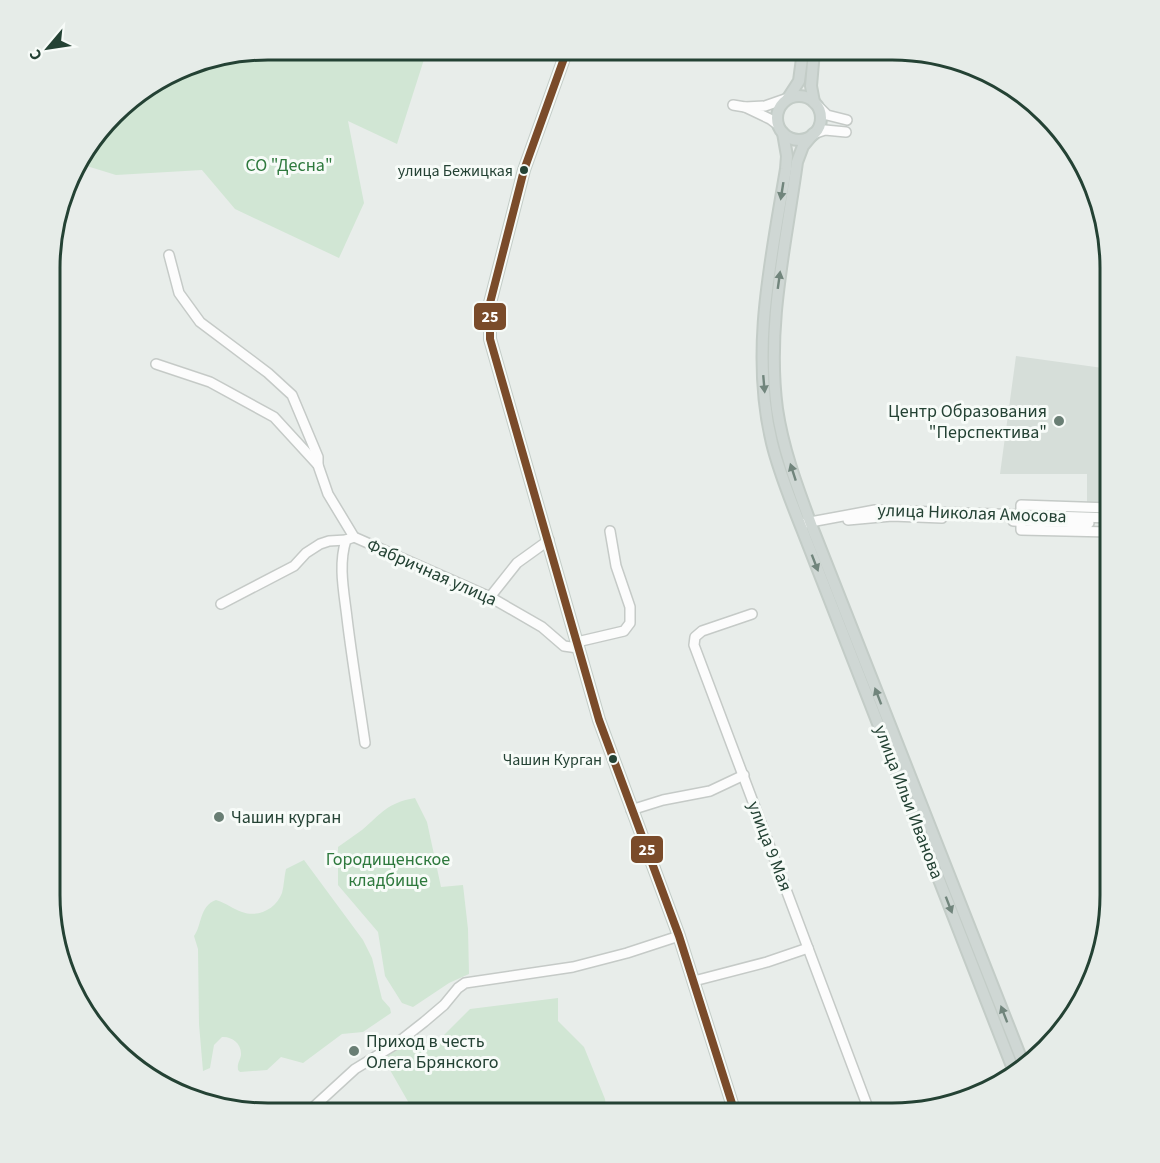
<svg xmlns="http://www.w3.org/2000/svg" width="1160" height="1163" viewBox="0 0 1160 1163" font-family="'Source Sans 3',sans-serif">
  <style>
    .built { fill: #d6ded9 }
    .green { fill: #d1e6d4 }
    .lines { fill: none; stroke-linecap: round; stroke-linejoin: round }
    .minor-casing { stroke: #c5cac7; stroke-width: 12 }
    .major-casing { stroke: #c3ccc7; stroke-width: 14 }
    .minor { stroke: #fcfcfc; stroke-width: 9 }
    .major { stroke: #cfd7d4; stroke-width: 10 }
    .bus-1-casing { stroke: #f7fbf8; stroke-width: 12 }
    .bus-1 { stroke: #7a4b2a; stroke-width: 8 }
    .oneway { fill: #71857c }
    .bus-dot { fill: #244234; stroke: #f7fbf8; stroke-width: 2 }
    .poi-dot { fill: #697e74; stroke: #f7fbf8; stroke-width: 2 }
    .labels { text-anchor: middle; stroke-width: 6; stroke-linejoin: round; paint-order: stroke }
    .bus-label { font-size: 16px; fill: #244234; stroke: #f7fbf8; text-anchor: end }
    .park-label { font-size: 18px; fill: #2e793d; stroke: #f7fbf8 }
    .poi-label { font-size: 18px; fill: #244234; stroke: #f7fbf8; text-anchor: start }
    .street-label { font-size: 18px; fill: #244234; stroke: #f7fbf8 }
    .rim { fill: none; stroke: #244234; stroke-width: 3 }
    .line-badge { stroke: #f7fbf8; stroke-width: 2 }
    .badge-label { font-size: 16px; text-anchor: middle; font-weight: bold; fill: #fff }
  </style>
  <rect width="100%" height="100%" fill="#e8edea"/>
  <polygon class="built" points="1016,356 1110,369 1110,505 1087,503 1087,474 1000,474"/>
  <g class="green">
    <polygon points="268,50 427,50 397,144 348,121 364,203 339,258 235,209 202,170 116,175 77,163 124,103 197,61"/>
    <path d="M 415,798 L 427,822 L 441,887 L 463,885 L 468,929 L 469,974 L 449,983 L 413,1007 L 402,1003 L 385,976 L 378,932 L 338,885 L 338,847 C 346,841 354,836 362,830 C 382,813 387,803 415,798 Z"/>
    <path d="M 304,860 L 363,940 L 372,958 L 382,999 L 390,1008 L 391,1013 L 363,1032 L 342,1034 L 303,1063 L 281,1057 L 267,1070 L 240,1072 L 238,1070 C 237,1063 240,1061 241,1055 C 242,1043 231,1036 222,1037 L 214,1045 L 210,1068 L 203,1071 L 199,1024 L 198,949 L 194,936 C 202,926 199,906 216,900 C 226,903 233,909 242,912 C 258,918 276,909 282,893 C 284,886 284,877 286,869 Z"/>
    <polygon points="558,998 558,1021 584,1047 605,1099 607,1113 412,1113 414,1112 382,1056 406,1046 417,1036 431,1048 470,1009"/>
  </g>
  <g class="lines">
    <defs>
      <g id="minor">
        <polyline points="814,102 827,115 847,120"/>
        <polyline points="733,105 745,107"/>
        <polyline points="778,125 770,119 745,107 765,106 788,98"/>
        <polyline points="813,134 825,130 846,132"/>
        <polyline points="169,255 179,293 200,322 268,373 292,395 318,457 318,465 328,494 354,537 490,597 542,627 564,646 578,648"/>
        <polyline points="156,364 210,382 274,417 318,465"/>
        <polyline points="1110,508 1021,505 1021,530 1110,532"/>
        <polyline points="848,520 892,516 942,518"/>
        <polyline points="1013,521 1089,523"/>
        <polyline points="805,523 875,510 1110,518"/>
        <path d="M 354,537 L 346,540 C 338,565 344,592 347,618 C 352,660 359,701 365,743"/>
        <polyline points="490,597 517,563 549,540"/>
        <polyline points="221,604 294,566 306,553 320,544 329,541 346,540"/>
        <polyline points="752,614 702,631 695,637 694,645 870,1113"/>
        <polyline points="577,642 624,631 630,623 630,607 616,566 610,531"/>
        <polyline points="631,810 663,800 710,791 744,775"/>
        <polyline points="694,981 767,962 808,948"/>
        <polyline points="307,1113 355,1069 396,1044 424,1022 444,1005 458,988 465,983 573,967 627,953 679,936"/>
      </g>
      <g id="major">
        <polyline points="567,50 524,170 490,303 490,339 599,720 679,936 735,1113"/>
        <circle cx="799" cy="118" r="22"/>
        <polyline points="788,98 799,81 803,51"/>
        <polyline points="814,102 811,86 814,51"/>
        <path d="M 783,133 L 787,156 L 786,169 C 771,260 750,352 772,443 C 779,472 791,501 802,529 L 1015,1074"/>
        <path d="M 813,134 L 803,146 L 797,162 C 786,244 766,325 777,409 C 783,450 798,489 812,527 L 1025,1068"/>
      </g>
    </defs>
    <use href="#minor" class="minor-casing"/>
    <use href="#major" class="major-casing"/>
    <use href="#minor" class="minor"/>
    <use href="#major" class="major"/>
    <defs>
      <polyline id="bus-1" points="567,50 524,170 490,303 490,339 599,720 679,936 735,1113"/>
    </defs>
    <use href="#bus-1" class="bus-1-casing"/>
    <use href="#bus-1" class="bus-1"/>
  </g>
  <defs><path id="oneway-solid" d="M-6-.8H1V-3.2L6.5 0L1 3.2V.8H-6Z" transform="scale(1.5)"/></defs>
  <g class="oneway">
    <use href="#oneway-solid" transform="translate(782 191) rotate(99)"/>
    <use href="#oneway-solid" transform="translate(779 280) rotate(-82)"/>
    <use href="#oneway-solid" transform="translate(764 384) rotate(85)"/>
    <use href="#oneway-solid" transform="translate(793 472) rotate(-108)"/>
    <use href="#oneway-solid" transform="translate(815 563) rotate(69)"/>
    <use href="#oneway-solid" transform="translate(878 696) rotate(-111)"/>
    <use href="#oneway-solid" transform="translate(949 905) rotate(69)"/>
    <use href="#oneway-solid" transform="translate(1004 1014) rotate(-111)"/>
  </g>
  <g class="bus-dot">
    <circle cx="524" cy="170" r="5"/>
    <circle cx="613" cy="759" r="5"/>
  </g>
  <g class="poi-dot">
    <circle cx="1059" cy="421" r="6"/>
    <circle cx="219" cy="817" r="6"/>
    <circle cx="354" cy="1051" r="6"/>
  </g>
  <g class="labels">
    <g class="bus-label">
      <text x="513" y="176">улица Бежицкая</text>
      <text x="602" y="765">Чашин Курган</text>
    </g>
    <g class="park-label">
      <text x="289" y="171">СО "Десна"</text>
      <text x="388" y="865">Городищенское<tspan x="388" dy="21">кладбище</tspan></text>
    </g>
    <g class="poi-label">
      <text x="1047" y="417" text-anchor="end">Центр Образования<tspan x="1047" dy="21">"Перспектива"</tspan></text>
      <text x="231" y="823">Чашин курган</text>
      <text x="366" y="1047">Приход в честь<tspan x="366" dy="21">Олега Брянского</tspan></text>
    </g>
    <g class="street-label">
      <text transform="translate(972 513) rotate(2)" y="6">улица Николая Амосова</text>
      <text transform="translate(432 572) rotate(24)" y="6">Фабричная улица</text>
      <text transform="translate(909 802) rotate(69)" y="6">улица Ильи Иванова</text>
      <text transform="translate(770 846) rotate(69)" y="6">улица 9 Мая</text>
    </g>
  </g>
  <path d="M0 0H1160V1163H0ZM268 60H892A208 208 0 0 1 1100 268V895A208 208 0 0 1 892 1103H268A208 208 0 0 1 60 895V268A208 208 0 0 1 268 60Z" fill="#e6ece8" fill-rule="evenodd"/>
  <path class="rim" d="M268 60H892A208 208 0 0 1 1100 268V895A208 208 0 0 1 892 1103H268A208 208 0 0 1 60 895V268A208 208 0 0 1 268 60Z"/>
  <g class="line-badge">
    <rect x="473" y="302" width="34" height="29" rx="6" fill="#7a4b2a"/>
    <rect x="630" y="835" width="34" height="29" rx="6" fill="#7a4b2a"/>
  </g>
  <g class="badge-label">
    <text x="490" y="322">25</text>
    <text x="647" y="855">25</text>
  </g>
  <g transform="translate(48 48) rotate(241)" stroke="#f7fbf8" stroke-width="4.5" paint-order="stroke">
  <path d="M0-4.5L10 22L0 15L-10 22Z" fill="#244234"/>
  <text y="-9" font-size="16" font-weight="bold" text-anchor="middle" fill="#244234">С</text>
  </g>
</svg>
